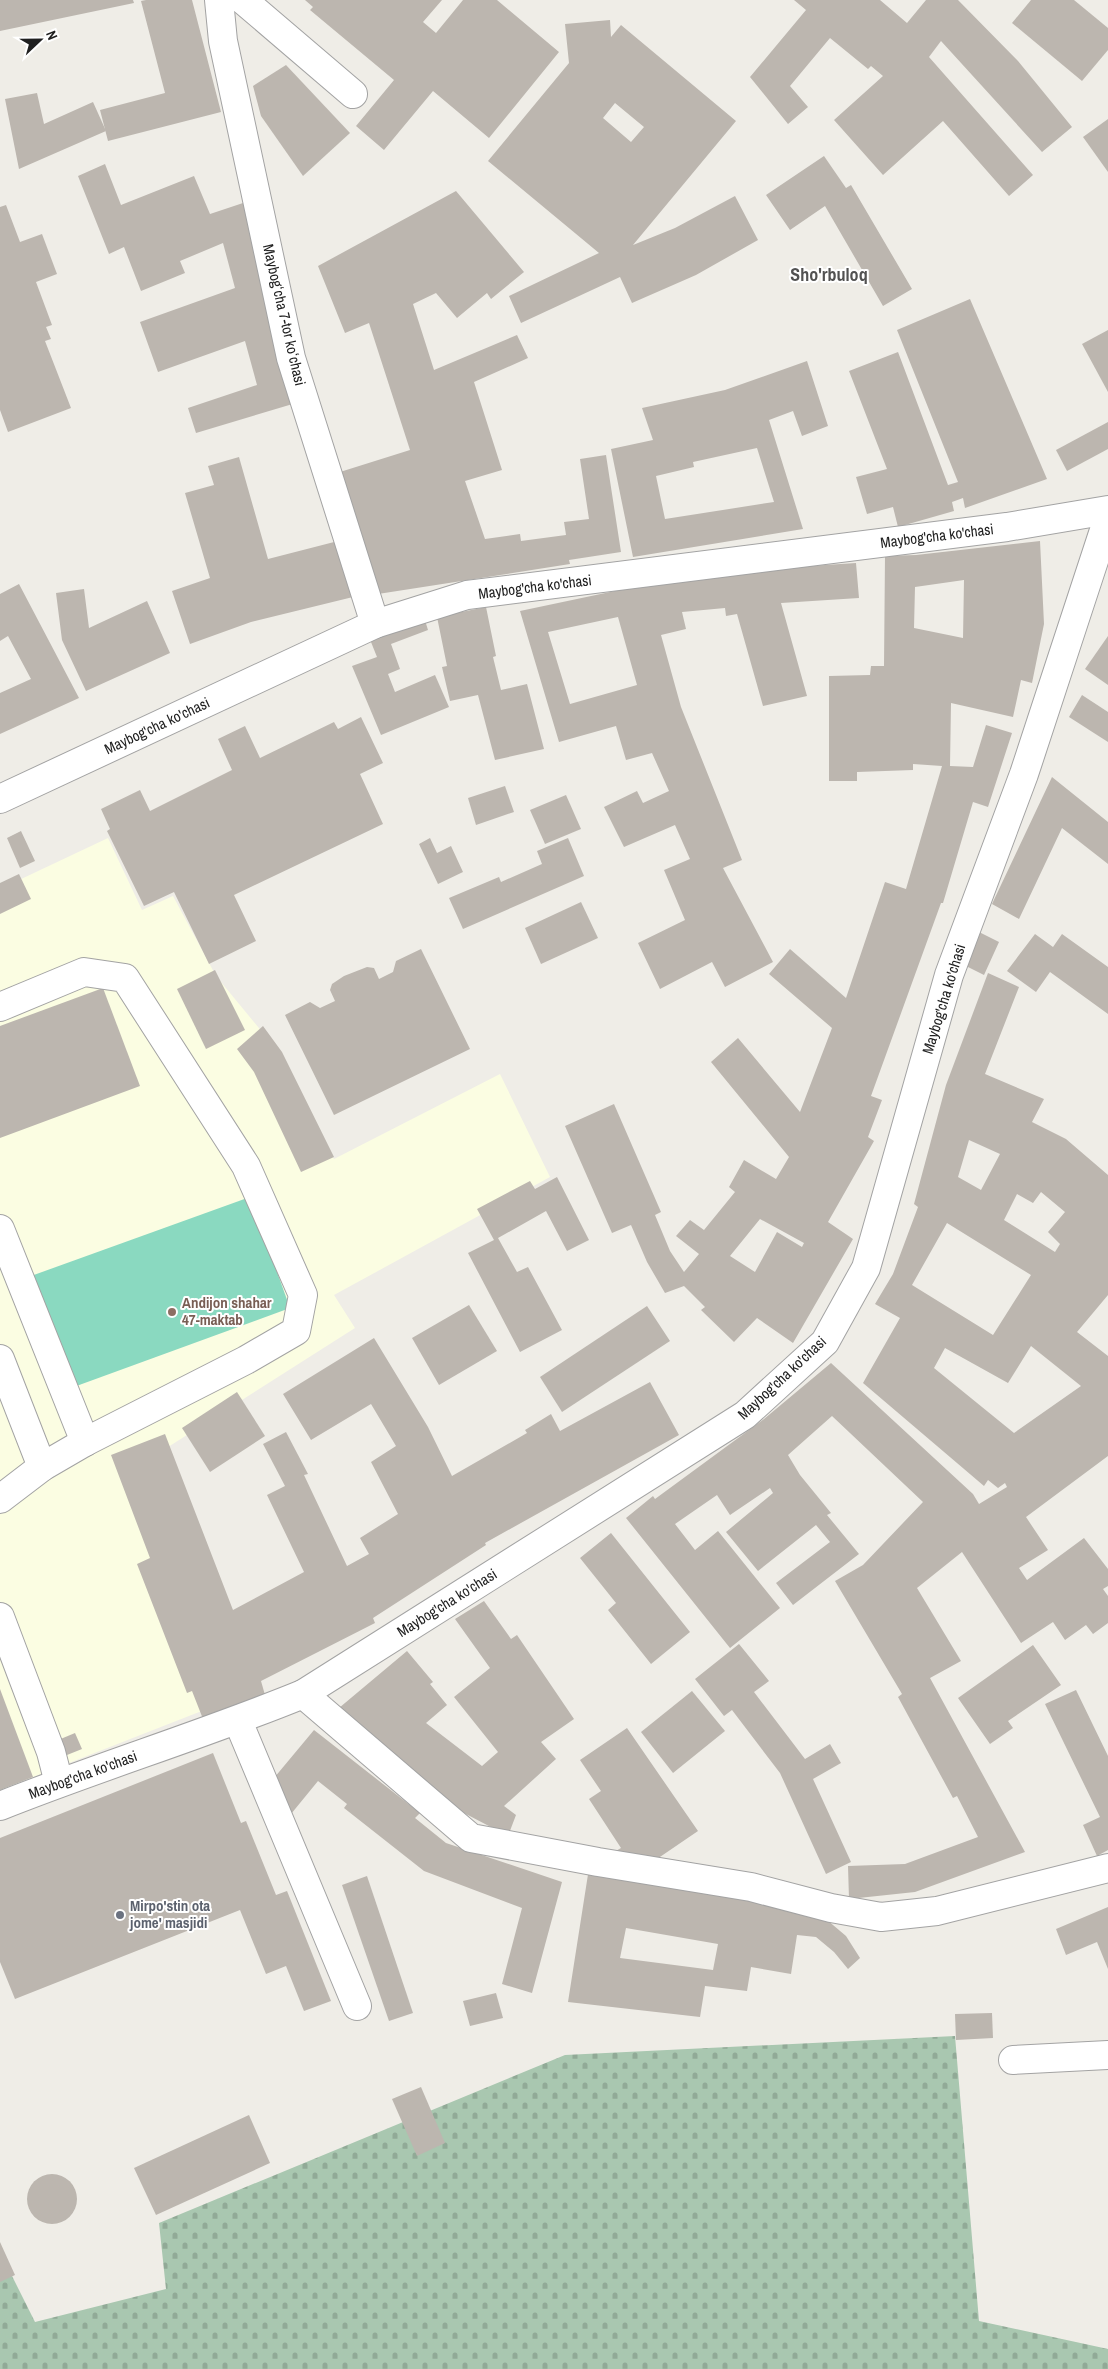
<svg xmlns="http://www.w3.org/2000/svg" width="1108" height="2369" viewBox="0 0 1108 2369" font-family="'Archivo Narrow',sans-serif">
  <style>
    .education { fill: #fbfde2 }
    .cemetery { fill: url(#cemetery-stones) }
    .pitch { fill: #8ad9c0 }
    .building { fill: #bcb6af; fill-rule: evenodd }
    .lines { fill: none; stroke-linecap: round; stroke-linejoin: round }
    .minor-casing { stroke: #a3a3a3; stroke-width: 30 }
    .minor { stroke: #fff; stroke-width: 28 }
    .education-dot { fill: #8d6e63; stroke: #fff; stroke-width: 2 }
    .worship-dot { fill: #6b7280; stroke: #fff; stroke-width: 2 }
    .labels { text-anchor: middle; stroke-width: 4; stroke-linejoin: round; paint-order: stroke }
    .street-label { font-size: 15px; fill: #1f1f1f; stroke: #fff }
    .education-label { font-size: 15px; font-weight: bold; fill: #785e54; stroke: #fff; text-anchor: start }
    .worship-label { font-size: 15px; font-weight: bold; fill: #5b616d; stroke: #fff; text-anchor: start }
    .quarter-label { font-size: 18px; font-weight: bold; fill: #525252; stroke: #fff }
  </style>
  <defs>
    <pattern id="cemetery-stones" width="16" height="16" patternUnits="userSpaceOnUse" patternTransform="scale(1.25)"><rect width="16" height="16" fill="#a9c7b0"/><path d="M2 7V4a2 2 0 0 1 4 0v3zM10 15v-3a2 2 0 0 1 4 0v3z" fill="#91aa97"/></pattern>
  </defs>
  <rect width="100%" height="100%" fill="#efede7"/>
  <polygon class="education" points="108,838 142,910 173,896 216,976 277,1050 334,1159 500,1074 550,1177 334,1295 355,1328 165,1449 258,1689 0,1790 0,889"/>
  <polygon class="cemetery" points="955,2036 979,2321 1108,2349 1108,2369 0,2369 0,2274 9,2270 35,2322 166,2289 159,2223 565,2055"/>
  <polygon class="pitch" points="250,1197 290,1308 71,1388 31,1276"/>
  <g class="building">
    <polygon points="0,0 133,0 134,3 0,31"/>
    <polygon points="146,0 192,0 221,112 108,141 100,110 165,93 141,1"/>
    <polygon points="305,0 442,0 423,22 436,33 463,0 497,0 559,52 489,138 433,91 384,150 356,126 394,80 310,10 313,7"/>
    <polygon points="794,0 880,0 907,23 926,0 958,0 1018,61 1072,127 1042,152 941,41 929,57 1033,175 1009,196 943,121 883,175 834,120 883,76 871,66 868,69 830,38 790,86 808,107 788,124 750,77 806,10"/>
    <polygon points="1031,0 1074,0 1108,28 1108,50 1082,81 1012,23"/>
    <path d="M 610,20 L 611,37 L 621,25 L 736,121 L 633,245 L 675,228 L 735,196 L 758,240 L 696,275 L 632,303 L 620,277 L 521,323 L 509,296 L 599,253 L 488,161 L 569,63 L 565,24 ZM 615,103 L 644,127 L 631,142 L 603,118 Z"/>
    <polygon points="286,65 350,133 303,176 261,116 253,86"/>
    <polygon points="37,93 44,124 93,102 106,131 19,169 5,99"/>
    <polygon points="1108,119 1108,172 1083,137"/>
    <polygon points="824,156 846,188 851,185 912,289 883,306 825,206 790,230 766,195"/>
    <polygon points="105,164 121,205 194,176 210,214 243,203 296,403 196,433 188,408 257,385 245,341 158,372 140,322 235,288 223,243 180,261 185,273 141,291 124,247 109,254 78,176"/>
    <polygon points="456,191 524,272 491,299 487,293 457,318 436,293 413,304 434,370 517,335 528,358 474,382 502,470 465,481 485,539 520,534 521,541 566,535 564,522 589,519 580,459 606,455 621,552 569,560 570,564 378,594 340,472 410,450 369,323 345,333 318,266"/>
    <polygon points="6,205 20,242 42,234 57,274 36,282 52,325 46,327 51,339 45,341 71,408 8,432 0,410 0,207"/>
    <polygon points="970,299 1047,479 965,508 963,498 952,502 954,511 898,527 893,507 867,514 856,477 887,469 849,371 898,352 948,485 958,482 897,330"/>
    <polygon points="1108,330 1108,392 1082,344"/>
    <path d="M 807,361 L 828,426 L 802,436 L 793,411 L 769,420 L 803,529 L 633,557 L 611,449 L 653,440 L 642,408 L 725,390 ZM 757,448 L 774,502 L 665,519 L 656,476 L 694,467 L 693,462 Z"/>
    <polygon points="1108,422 1108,449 1067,471 1056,450"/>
    <polygon points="239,457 268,559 338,541 353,597 251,622 190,644 172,591 210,578 185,493 214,485 208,466"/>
    <path d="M 1040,541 L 1044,624 L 1032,683 L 1021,680 L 1013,717 L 951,703 L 950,766 L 973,767 L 986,725 L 1012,733 L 988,807 L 973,802 L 943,903 L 941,903 L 871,1096 L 882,1100 L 868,1137 L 874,1141 L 828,1222 L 853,1239 L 793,1343 L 757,1318 L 734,1342 L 701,1310 L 705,1307 L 684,1286 L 665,1293 L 647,1262 L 631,1225 L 612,1233 L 565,1126 L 614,1104 L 661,1212 L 655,1215 L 670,1251 L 684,1272 L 699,1254 L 676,1236 L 690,1220 L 704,1230 L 735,1192 L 729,1187 L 744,1160 L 776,1179 L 789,1157 L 711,1062 L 738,1038 L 800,1112 L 832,1028 L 769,974 L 790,949 L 846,998 L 885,882 L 906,889 L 942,766 L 913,764 L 913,770 L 857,772 L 857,781 L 829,781 L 829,676 L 870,675 L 871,666 L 884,666 L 885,556 L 916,555 ZM 964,580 L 963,638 L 914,628 L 915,587 ZM 760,1219 L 804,1243 L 802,1247 L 777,1232 L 755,1272 L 730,1256 Z"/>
    <path d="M 856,563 L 859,598 L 781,603 L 807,696 L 763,706 L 737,614 L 726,616 L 725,608 L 682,612 L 686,629 L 661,635 L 681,707 L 742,860 L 723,868 L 773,962 L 725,987 L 712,962 L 660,989 L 638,943 L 685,920 L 664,870 L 690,859 L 675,825 L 624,847 L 604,807 L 637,791 L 643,803 L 669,791 L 652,753 L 626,760 L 616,726 L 559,742 L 520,611 L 648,584 L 779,568 ZM 618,617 L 637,685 L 570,704 L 548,632 Z"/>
    <polygon points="19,584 79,698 0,734 0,693 31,679 8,636 0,641 0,594"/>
    <polygon points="84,589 89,628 147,601 170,653 86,691 62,640 56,593"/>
    <polygon points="486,607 496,656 493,657 501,690 527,684 544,749 495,760 478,695 450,701 442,667 447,666 437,617"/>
    <polygon points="424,617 428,630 391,644 400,669 388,674 395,692 435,675 449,707 381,735 352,666 377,657 369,637"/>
    <polygon points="1108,636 1108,685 1085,669"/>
    <polygon points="1082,695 1108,712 1108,742 1069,717"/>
    <polygon points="361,717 383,763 360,774 383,824 234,895 256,941 209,964 174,892 144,906 107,831 110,829 101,809 140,790 150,811 232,770 218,739 245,726 260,758 334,722 338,729"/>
    <polygon points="1052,777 1108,822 1108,864 1062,828 1019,919 992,904"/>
    <polygon points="505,786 514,812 476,825 468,798"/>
    <polygon points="566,795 581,829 545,844 530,810"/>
    <polygon points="21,831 35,861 20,868 7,838"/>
    <polygon points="430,838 437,853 451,846 463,872 438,884 419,844"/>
    <polygon points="568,838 584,876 463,929 449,898 499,877 501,882 542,864 537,851"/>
    <polygon points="19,874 31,899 0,914 0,883"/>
    <polygon points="581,902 598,938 541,964 525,928"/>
    <polygon points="979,932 999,942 984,975 964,965"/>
    <polygon points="1035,934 1053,947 1062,934 1108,967 1108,1014 1050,972 1036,992 1007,971"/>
    <polygon points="421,949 470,1049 334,1115 285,1015 310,1002 320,1008 335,1001 330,990 332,984 344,976 367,967 374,968 379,979 393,972 396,961"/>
    <polygon points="215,970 245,1030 206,1049 177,989"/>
    <path d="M 988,973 L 1019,987 L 985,1074 L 1044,1099 L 1032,1122 L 1066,1139 L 1108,1175 L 1108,1295 L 1077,1332 L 1108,1356 L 1108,1456 L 1026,1517 L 1048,1550 L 1019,1568 L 1027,1580 L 1084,1538 L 1108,1569 L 1108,1586 L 1103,1589 L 1108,1596 L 1108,1623 L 1093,1634 L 1086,1625 L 1065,1640 L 1053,1622 L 1021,1643 L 962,1552 L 917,1588 L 961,1661 L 930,1678 L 1025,1852 L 915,1892 L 849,1899 L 848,1866 L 905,1864 L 978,1837 L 957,1796 L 953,1798 L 898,1697 L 902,1694 L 835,1581 L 863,1565 L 923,1502 L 832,1416 L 788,1455 L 800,1475 L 831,1513 L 827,1515 L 859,1554 L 793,1605 L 776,1583 L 830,1542 L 816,1525 L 758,1571 L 726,1532 L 773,1493 L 770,1488 L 730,1515 L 717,1495 L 675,1524 L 695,1550 L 718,1531 L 780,1608 L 730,1648 L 626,1518 L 653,1496 L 655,1499 L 764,1419 L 831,1363 L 973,1494 L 979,1504 L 1007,1487 L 1005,1483 L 998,1488 L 988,1480 L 984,1486 L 863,1383 L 900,1318 L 875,1304 L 893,1274 L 918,1207 L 914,1204 L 946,1085 ZM 969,1140 L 1000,1154 L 981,1190 L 958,1177 ZM 1041,1192 L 1065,1212 L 1048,1232 L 1060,1244 L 1055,1252 L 1004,1220 L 1017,1194 L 1033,1203 ZM 947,1223 L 1031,1275 L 993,1335 L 912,1285 ZM 1031,1346 L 1081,1386 L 1014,1433 L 934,1368 L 945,1348 L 1008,1383 Z"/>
    <polygon points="103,988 140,1086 0,1138 0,1026"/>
    <polygon points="263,1026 282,1052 334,1157 301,1172 254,1072 237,1049"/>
    <polygon points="557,1177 589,1240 567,1251 546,1211 498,1238 517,1272 528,1267 562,1330 520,1352 468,1253 494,1240 477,1209 530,1181 535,1189"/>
    <polygon points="469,1305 497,1351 439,1385 412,1338"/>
    <polygon points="647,1306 670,1341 562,1412 540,1377"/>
    <polygon points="374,1338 428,1427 452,1476 527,1433 525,1430 551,1414 560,1431 650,1382 679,1435 485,1543 486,1545 373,1618 375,1623 261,1681 265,1695 203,1719 192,1691 187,1693 137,1564 150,1558 111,1455 165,1434 233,1610 304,1572 267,1495 285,1486 263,1444 286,1432 308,1474 304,1475 347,1566 369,1554 360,1538 398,1514 371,1462 396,1446 371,1404 311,1440 283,1394"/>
    <polygon points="237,1392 265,1436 210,1472 182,1428"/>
    <polygon points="611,1533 690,1632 651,1664 608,1610 616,1603 580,1558"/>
    <polygon points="484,1601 511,1639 517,1635 574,1719 541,1742 556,1759 504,1806 516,1815 508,1836 464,1813 389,1753 339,1708 407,1651 433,1682 430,1684 447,1705 426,1723 482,1766 498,1752 454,1697 490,1668 455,1619"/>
    <polygon points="739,1644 769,1681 754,1692 805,1759 830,1744 841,1763 813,1779 851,1862 826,1874 780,1773 732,1710 724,1716 695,1679"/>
    <polygon points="1033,1645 1061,1685 1008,1721 1013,1728 990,1744 958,1698"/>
    <polygon points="0,1689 33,1777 0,1790"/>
    <polygon points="1076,1690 1108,1756 1108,1850 1097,1856 1083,1825 1100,1817 1045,1704"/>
    <polygon points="692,1691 725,1731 673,1773 641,1732"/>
    <polygon points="627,1728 698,1831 654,1861 614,1852 621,1848 589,1799 601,1791 580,1760"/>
    <polygon points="314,1730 420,1813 415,1818 446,1843 562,1882 532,1993 502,1984 522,1908 424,1871 344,1808 347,1804 318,1781 291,1814 274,1778"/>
    <polygon points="75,1733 82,1749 57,1759 51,1743"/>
    <polygon points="213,1753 241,1823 246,1821 276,1895 287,1891 331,2001 304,2011 286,1966 266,1974 240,1910 15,1999 0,1962 0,1838"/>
    <path d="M 589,1868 L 820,1914 L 846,1936 L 860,1958 L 848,1969 L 834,1952 L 816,1937 L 797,1935 L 791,1974 L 751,1967 L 747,1991 L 705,1986 L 700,2017 L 568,2002 ZM 626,1928 L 718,1944 L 713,1970 L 620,1958 Z"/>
    <polygon points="367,1876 413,2013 389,2021 342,1885"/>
    <polygon points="1108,1907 1108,1969 1097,1942 1066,1955 1056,1929"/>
    <polygon points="496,1993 503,2018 470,2026 463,2001"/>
    <polygon points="992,2013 993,2038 956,2040 955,2014"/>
    <polygon points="421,2087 445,2143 417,2156 392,2099"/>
    <polygon points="249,2115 270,2163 156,2215 134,2168"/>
    <circle cx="52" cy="2199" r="25"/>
    <polygon points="0,2242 15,2275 0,2282"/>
  </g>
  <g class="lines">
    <defs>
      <g id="minor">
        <polyline points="219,0 223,41 291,358 375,624"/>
        <polyline points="243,0 353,94"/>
        <polyline points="0,799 375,624 467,595 1007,527 1108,510"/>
        <polyline points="0,1007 84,972 125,978 246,1166 303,1295 296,1331 246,1360 85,1442 42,1467 0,1499"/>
        <polyline points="0,1229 85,1442"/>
        <polyline points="0,1359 42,1467"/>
        <polyline points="0,1617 51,1752 59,1783"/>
        <polyline points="303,1694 471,1838 598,1862 751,1887 831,1908 881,1917 937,1911 1108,1868"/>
        <polyline points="238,1721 357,2006"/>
        <path d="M 0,1806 C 100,1766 203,1735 303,1694 L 745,1415 L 825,1342 L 866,1268 L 949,975 L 1024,774 L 1108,518"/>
        <polyline points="1013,2060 1108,2055"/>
      </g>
    </defs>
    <use href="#minor" class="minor-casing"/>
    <use href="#minor" class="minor"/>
  </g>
  <circle class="education-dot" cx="172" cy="1312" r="5"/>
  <circle class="worship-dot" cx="120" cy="1915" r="5"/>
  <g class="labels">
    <g class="street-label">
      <text transform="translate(284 315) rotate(77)" y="5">Maybogʻcha 7-tor koʻchasi</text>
      <text transform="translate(937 536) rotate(-7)" y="5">Maybog'cha ko'chasi</text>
      <text transform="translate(535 587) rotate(-7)" y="5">Maybog'cha ko'chasi</text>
      <text transform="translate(157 726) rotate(-25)" y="5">Maybog'cha ko'chasi</text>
      <text transform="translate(944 999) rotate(-73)" y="5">Maybog'cha ko'chasi</text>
      <text transform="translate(782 1378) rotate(-43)" y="5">Maybog'cha ko'chasi</text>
      <text transform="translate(447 1603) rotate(-32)" y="5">Maybog'cha ko'chasi</text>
      <text transform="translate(83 1775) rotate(-20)" y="5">Maybog'cha ko'chasi</text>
    </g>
    <g class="education-label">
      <text x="182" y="1308">Andijon shahar<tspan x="182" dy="17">47-maktab</tspan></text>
    </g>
    <g class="worship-label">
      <text x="130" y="1911">Mirpo'stin ota<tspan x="130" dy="17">jome' masjidi</tspan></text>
    </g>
    <g class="quarter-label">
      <text x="829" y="281">Sho'rbuloq</text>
    </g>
  </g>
  <g transform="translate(40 40) rotate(68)" stroke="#ffffff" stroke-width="4" paint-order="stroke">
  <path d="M0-4L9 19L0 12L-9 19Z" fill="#1f1f1f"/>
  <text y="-8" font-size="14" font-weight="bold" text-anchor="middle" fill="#1f1f1f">N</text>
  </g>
</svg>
